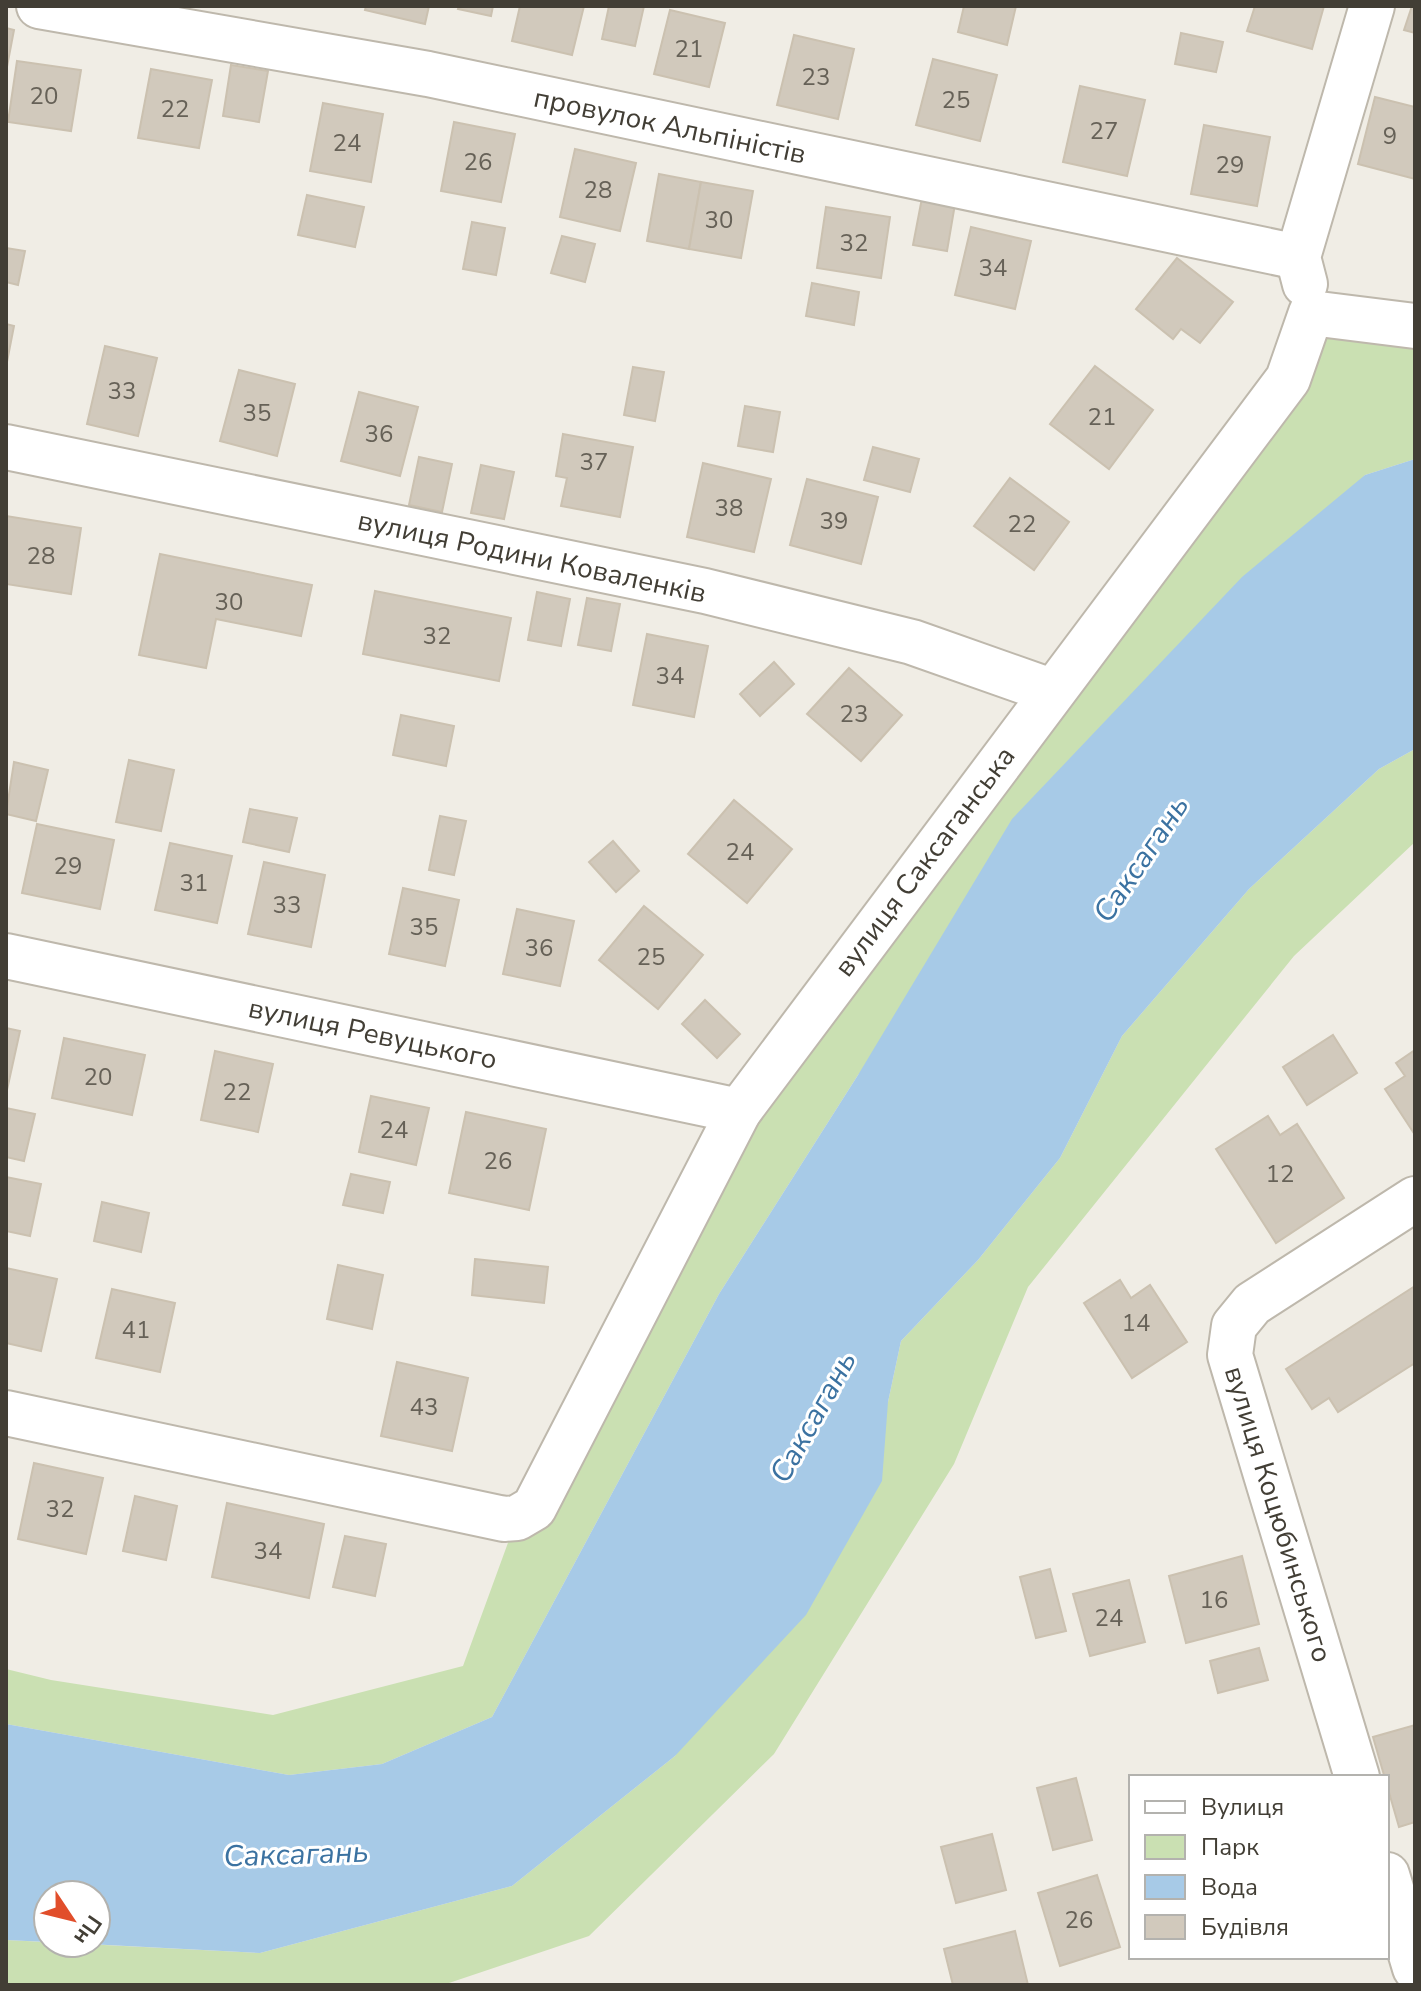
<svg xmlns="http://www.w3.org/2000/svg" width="1421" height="1991" viewBox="0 0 1421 1991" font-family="'Nunito Sans',sans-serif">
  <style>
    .green { fill: #cae0b2 }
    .water { fill: #a7cae7 }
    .building { fill: #d1c9bc; stroke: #cbc1b0; stroke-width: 2 }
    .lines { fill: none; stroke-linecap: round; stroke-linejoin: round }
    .minor-casing { stroke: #beb8ac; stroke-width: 48 }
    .minor { stroke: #fff; stroke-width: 44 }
    .labels { text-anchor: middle; stroke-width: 6; stroke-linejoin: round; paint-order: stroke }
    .number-label { font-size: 24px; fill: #666157 }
    .street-label { font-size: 28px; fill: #423e35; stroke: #fff }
    .water-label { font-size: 30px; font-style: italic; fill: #3b72a1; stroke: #fff }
  </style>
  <rect width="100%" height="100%" fill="#f0ede5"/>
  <g class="green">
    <polygon points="1311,313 1415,326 1415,459 1365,475 858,1075 719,1294 492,1717 382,1764 289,1775 6,1724 6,1669 51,1680 273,1715 463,1666 517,1518 739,1111"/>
    <polygon points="1415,749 1415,842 1294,956 1028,1287 954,1464 774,1754 589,1936 443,1985 6,1985 6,1940 260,1953 512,1886 675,1756 888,1402 901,1341 978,1260 1060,1158 1122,1036 1249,889 1379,769"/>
  </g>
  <polygon class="water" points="1415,459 1415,749 1379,769 1249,889 1122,1036 1060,1158 978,1260 901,1341 888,1402 882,1481 806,1615 675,1756 512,1886 260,1953 69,1943 96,1943 96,1895 48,1895 48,1942 6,1940 6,1724 289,1775 382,1764 492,1717 719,1294 858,1075 1012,819 1242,577 1365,475"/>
  <g class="building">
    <polygon points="366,6 429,6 425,24 365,10"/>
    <polygon points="459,6 493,6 491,16 458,9"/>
    <polygon points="520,6 584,6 572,55 512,41"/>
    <polygon points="609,6 644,6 635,46 602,39"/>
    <polygon points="964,6 1016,6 1007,45 958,32"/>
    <polygon points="1255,6 1324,6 1312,49 1247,31"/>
    <polygon points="1412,6 1415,6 1415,33 1404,30"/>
    <polygon points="670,10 725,23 709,87 654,74"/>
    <polygon points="6,28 14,30 6,72"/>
    <polygon points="1181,33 1223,42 1216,72 1175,64"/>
    <polygon points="794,35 854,49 838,119 777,105"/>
    <polygon points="933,59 997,75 980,141 916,125"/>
    <polygon points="17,61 81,70 71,131 8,122"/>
    <polygon points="231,65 268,71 259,122 223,116"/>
    <polygon points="151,69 212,80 199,148 138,138"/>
    <polygon points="1080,86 1145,100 1127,176 1063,162"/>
    <polygon points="1375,97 1415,107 1415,179 1358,164"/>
    <polygon points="323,103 383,114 371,182 310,171"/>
    <polygon points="454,122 515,134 501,202 441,191"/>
    <polygon points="1204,125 1270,137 1257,206 1191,194"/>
    <polygon points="575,149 636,163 620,231 560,217"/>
    <polygon points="659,174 701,182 689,249 647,241"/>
    <polygon points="701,182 753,191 741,258 689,249"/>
    <polygon points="307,195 364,207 355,247 298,235"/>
    <polygon points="922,198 955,204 947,251 913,245"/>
    <polygon points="826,207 890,217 881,278 817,268"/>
    <polygon points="472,222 505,228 496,275 463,269"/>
    <polygon points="971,227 1031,241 1015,309 955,295"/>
    <polygon points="562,236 595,244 585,282 551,273"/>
    <polygon points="6,248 25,251 18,285 6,282"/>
    <polygon points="1177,258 1233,302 1200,343 1181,329 1173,339 1136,309"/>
    <polygon points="812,283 859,292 854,325 806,316"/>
    <polygon points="6,324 14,326 6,367"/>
    <polygon points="105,346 157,358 138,436 87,424"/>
    <polygon points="1095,366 1153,410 1109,469 1050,424"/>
    <polygon points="633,367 664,372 655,421 624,415"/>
    <polygon points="239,370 295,384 277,456 220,441"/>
    <polygon points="359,392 418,407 400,476 341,461"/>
    <polygon points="745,406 780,412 773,452 738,446"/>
    <polygon points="563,434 633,447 620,517 561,506 567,478 556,476"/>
    <polygon points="873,447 919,459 910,492 864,480"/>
    <polygon points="419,457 452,464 442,512 409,505"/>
    <polygon points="703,463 771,479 754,552 687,537"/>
    <polygon points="481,465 514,472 504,519 471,513"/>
    <polygon points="1010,478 1069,522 1034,570 974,526"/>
    <polygon points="807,479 878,497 861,564 790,545"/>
    <polygon points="6,516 81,528 71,594 6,584"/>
    <polygon points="160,554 312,585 301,636 216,619 206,668 139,655"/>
    <polygon points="375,591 511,618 499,681 363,654"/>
    <polygon points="537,592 570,599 561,646 528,640"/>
    <polygon points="587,598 620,604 611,651 578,645"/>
    <polygon points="647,634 708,646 694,717 633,705"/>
    <polygon points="774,662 794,684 760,716 740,694"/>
    <polygon points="849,668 902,715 861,761 807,714"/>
    <polygon points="401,715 454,726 446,766 393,755"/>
    <polygon points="129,760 174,770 161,831 116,822"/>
    <polygon points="14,762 48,770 36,821 6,814"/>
    <polygon points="734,800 792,849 747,903 688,854"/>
    <polygon points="250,809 297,818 289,852 243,842"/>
    <polygon points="440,816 466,821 454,875 429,870"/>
    <polygon points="37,824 114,840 100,909 22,893"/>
    <polygon points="613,841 639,871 616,892 589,862"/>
    <polygon points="170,843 232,856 217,923 155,910"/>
    <polygon points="264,862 325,875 311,947 248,934"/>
    <polygon points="403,888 459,900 445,966 389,954"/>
    <polygon points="644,906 703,955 658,1009 599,960"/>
    <polygon points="517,909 574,921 560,986 503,974"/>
    <polygon points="705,1000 740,1034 717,1058 682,1024"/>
    <polygon points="6,1028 20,1031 7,1090 6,1089"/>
    <polygon points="1333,1035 1357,1073 1307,1105 1283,1067"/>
    <polygon points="64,1038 145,1055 132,1115 52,1098"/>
    <polygon points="1415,1050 1415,1135 1385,1089 1405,1076 1396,1063"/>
    <polygon points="215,1051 273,1064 258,1132 201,1120"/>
    <polygon points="371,1096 429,1108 416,1165 359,1152"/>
    <polygon points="6,1108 35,1114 24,1161 6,1157"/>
    <polygon points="466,1112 546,1129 529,1210 449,1193"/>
    <polygon points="1268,1116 1280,1135 1297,1124 1344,1198 1276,1243 1216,1149"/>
    <polygon points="351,1174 390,1182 383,1213 343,1205"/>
    <polygon points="6,1177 41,1184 30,1236 6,1231"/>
    <polygon points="102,1202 149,1213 141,1252 94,1241"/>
    <polygon points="475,1259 548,1267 544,1303 472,1295"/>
    <polygon points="338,1265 383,1275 372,1329 327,1319"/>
    <polygon points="6,1268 57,1279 41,1351 6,1343"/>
    <polygon points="1120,1280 1131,1298 1150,1285 1187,1342 1132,1378 1084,1303"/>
    <polygon points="1415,1286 1415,1363 1338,1412 1329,1398 1312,1409 1286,1369"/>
    <polygon points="112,1289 175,1303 160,1372 96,1358"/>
    <polygon points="397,1362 468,1378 452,1451 381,1436"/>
    <polygon points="34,1463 103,1478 86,1554 18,1539"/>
    <polygon points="135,1496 177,1506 166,1560 123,1551"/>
    <polygon points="227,1503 324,1524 309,1598 212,1577"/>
    <polygon points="345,1536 386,1544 375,1596 333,1587"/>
    <polygon points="1242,1556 1259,1624 1186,1643 1169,1576"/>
    <polygon points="1050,1569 1066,1631 1036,1638 1020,1577"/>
    <polygon points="1129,1580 1145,1642 1090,1656 1073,1594"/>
    <polygon points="1259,1648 1268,1680 1218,1693 1210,1661"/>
    <polygon points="1415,1725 1415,1822 1399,1827 1373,1737"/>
    <polygon points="1076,1778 1092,1840 1053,1850 1037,1788"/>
    <polygon points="992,1834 1006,1890 956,1903 941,1847"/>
    <polygon points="1097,1875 1120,1947 1060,1966 1038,1893"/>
    <polygon points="1015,1931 1028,1985 953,1985 944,1949"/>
  </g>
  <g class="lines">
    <defs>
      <g id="minor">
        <polyline points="39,6 428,74 1298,257"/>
        <polyline points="1305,284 1298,257 1372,6"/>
        <polyline points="6,447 705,591 912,642 1051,691"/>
        <polyline points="6,956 739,1111"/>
        <polyline points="6,1413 504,1519 517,1518 534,1508 739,1111 1288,379 1311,313 1415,326"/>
        <polyline points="1357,1777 1230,1355 1234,1326 1252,1304 1415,1199"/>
        <polyline points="1387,1875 1415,1968"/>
      </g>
    </defs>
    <use href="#minor" class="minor-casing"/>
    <use href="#minor" class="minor"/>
  </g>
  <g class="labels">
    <g class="number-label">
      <text x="689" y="57">21</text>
      <text x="816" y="85">23</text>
      <text x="44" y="104">20</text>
      <text x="956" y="108">25</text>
      <text x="175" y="117">22</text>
      <text x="1104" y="139">27</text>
      <text x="1390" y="144">9</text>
      <text x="347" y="151">24</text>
      <text x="478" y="170">26</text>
      <text x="1230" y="173">29</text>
      <text x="598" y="198">28</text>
      <text x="719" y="228">30</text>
      <text x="854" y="251">32</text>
      <text x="993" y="276">34</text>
      <text x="122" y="399">33</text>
      <text x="257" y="421">35</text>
      <text x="1102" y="425">21</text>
      <text x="379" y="442">36</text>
      <text x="594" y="470">37</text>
      <text x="729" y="516">38</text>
      <text x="834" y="529">39</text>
      <text x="1022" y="532">22</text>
      <text x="41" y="564">28</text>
      <text x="229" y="610">30</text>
      <text x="437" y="644">32</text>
      <text x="670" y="684">34</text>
      <text x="854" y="722">23</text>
      <text x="740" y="860">24</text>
      <text x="68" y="874">29</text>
      <text x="194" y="891">31</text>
      <text x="287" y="913">33</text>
      <text x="424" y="935">35</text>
      <text x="539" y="956">36</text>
      <text x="651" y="965">25</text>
      <text x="98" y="1085">20</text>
      <text x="237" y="1100">22</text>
      <text x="394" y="1138">24</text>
      <text x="498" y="1169">26</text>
      <text x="1280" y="1182">12</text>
      <text x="1136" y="1331">14</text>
      <text x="136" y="1338">41</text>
      <text x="424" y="1415">43</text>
      <text x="60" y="1517">32</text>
      <text x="268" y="1559">34</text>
      <text x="1214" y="1608">16</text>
      <text x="1109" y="1626">24</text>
      <text x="1079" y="1928">26</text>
    </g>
    <g class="street-label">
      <text transform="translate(670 125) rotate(12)" y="10">провулок Альпіністів</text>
      <text transform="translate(532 556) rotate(12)" y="10">вулиця Родини Коваленків</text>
      <text transform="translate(924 861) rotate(-53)" y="10">вулиця Саксаганська</text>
      <text transform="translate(373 1033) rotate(12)" y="10">вулиця Ревуцького</text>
      <text transform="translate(1279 1514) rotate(73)" y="10">вулиця Коцюбинського</text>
    </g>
    <g class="water-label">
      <text transform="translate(1141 859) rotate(-56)" y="10">Саксагань</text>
      <text transform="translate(813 1417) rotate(-61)" y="10">Саксагань</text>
      <text transform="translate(296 1854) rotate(-2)" y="10">Саксагань</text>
    </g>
  </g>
  <rect width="1421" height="1991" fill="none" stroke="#423e35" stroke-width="16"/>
  <rect x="1129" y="1775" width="260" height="184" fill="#ffffff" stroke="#b3b2ae" stroke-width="2"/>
  <rect x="1145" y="1801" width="40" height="12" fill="#ffffff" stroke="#b3b2ae" stroke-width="2"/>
  <text x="1201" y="1815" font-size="24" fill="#423e35">Вулиця</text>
  <rect x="1145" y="1835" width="40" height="24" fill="#cae0b2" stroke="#b3b2ae" stroke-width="2"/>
  <text x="1201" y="1855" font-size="24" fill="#423e35">Парк</text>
  <rect x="1145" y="1875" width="40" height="24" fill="#a7cae7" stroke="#b3b2ae" stroke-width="2"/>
  <text x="1201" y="1895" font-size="24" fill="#423e35">Вода</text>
  <rect x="1145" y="1915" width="40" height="24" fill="#d1c9bc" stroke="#b3b2ae" stroke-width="2"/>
  <text x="1201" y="1935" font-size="24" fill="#423e35">Будівля</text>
  <g transform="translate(72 1919) rotate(125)"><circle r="38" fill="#ffffff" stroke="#b3b2ae" stroke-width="2"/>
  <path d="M0-6L14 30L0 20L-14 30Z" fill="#e14e2b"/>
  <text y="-12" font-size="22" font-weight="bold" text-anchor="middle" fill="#423e35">Пн</text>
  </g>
</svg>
